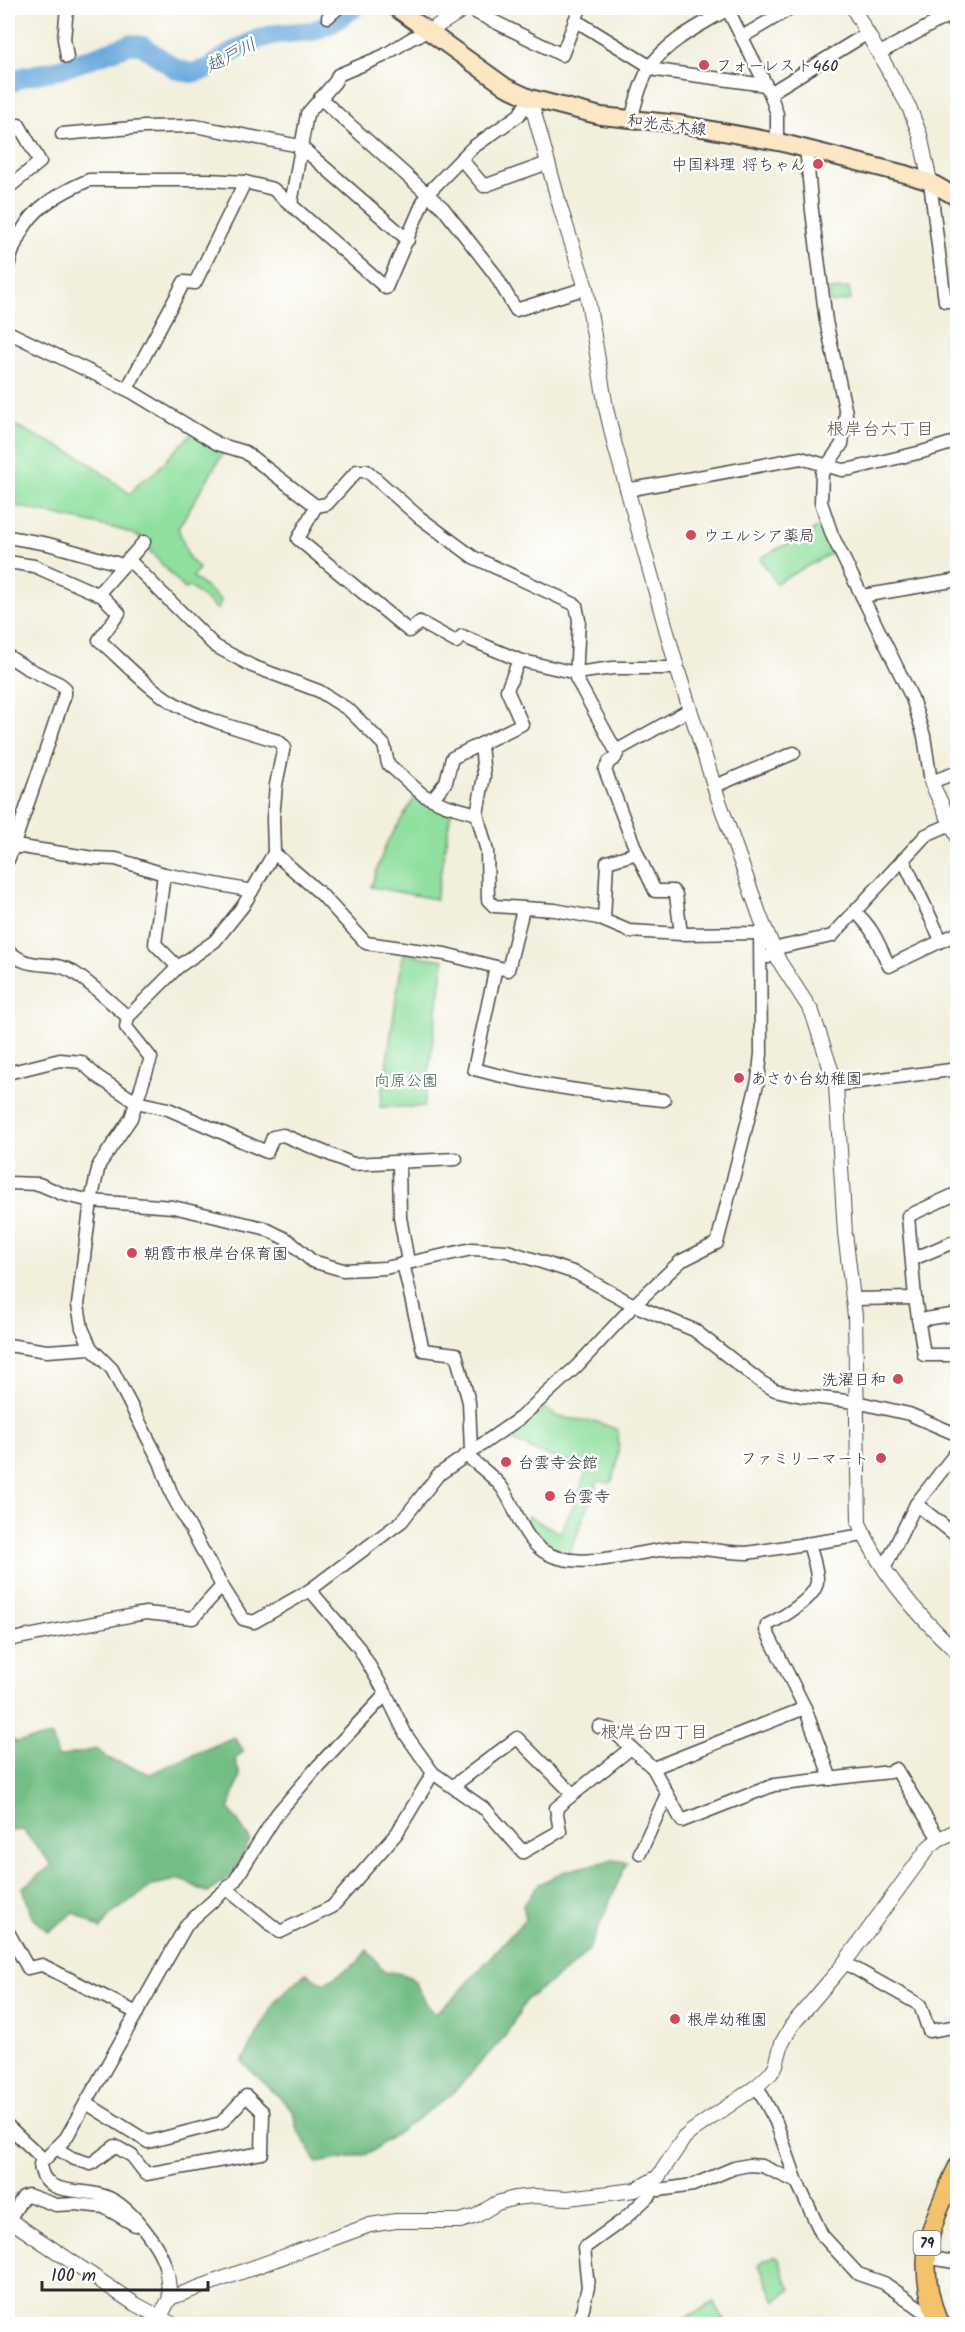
<svg xmlns="http://www.w3.org/2000/svg" width="965" height="2332" viewBox="0 0 965 2332" font-family="Kalam,'Klee One',sans-serif">
  <style>
    .green { fill: #8fdf9e; stroke: #5d8564; stroke-width: 1.5 }
    .forest { fill: #73be85; stroke: #4f7458; stroke-width: 1.5 }
    .lines { fill: none; stroke-linecap: round; stroke-linejoin: round }
    .river { stroke: #68a7db; stroke-width: 20 }
    .minor-casing { stroke: #494846; stroke-width: 15 }
    .tertiary-casing { stroke: #494846; stroke-width: 16 }
    .secondary-casing { stroke: #494846; stroke-width: 20 }
    .primary-casing { stroke: #494846; stroke-width: 21 }
    .minor { stroke: #fff; stroke-width: 12 }
    .tertiary { stroke: #fff; stroke-width: 14 }
    .secondary { stroke: #fbe7c3; stroke-width: 16 }
    .primary { stroke: #f4c26a; stroke-width: 18 }
    .poi-dot { fill: #d1495b; stroke: #fff; stroke-width: 2 }
    .labels { text-anchor: middle; stroke-width: 5; stroke-linejoin: round; paint-order: stroke }
    .shield { fill: #fff; stroke: #6b6b6b; stroke-width: 1.5 }
    .shield-label { font-size: 15px; font-weight: bold; fill: #2b2b2b }
    .poi-label { font-size: 16px; fill: #2b2b2b; stroke: #fff; text-anchor: start }
    .street-label { font-size: 16px; fill: #2b2b2b; stroke: #fff }
    .park-label { font-size: 16px; fill: #49614e; stroke: #fff }
    .water-label { font-size: 18px; font-style: italic; fill: #435d71; stroke: #fff }
    .neighbourhood-label { font-size: 18px; fill: #605348; stroke: #fff }
  </style>
  <rect width="100%" height="100%" fill="#fff"/>
  <filter id="ink" filterUnits="userSpaceOnUse"><feTurbulence type="fractalNoise" baseFrequency=".0167" numOctaves="2"/><feDisplacementMap in="SourceGraphic" scale="12" xChannelSelector="R" yChannelSelector="G"/><feConvolveMatrix kernelMatrix="1 2 1 2 8 2 1 2 1" color-interpolation-filters="sRGB"/></filter>
  <filter id="wash" filterUnits="userSpaceOnUse"><feTurbulence type="fractalNoise" baseFrequency=".008" numOctaves="4" result="noise"/><feDisplacementMap in="SourceGraphic" scale="24" xChannelSelector="R" yChannelSelector="G"/><feGaussianBlur stdDeviation="1.35" result="paint"/><feColorMatrix in="noise" values="0 0 0 0 0 0 0 0 0 0 0 0 0 0 0 0 0 1.4 0 .05"/><feComposite in="paint" operator="in"/></filter>
  <g filter="url(#wash)">
    <rect width="100%" height="100%" fill="#f2efdc"/>
    <g class="green">
      <polygon points="849,288 851,300 830,303 829,290"/>
      <polygon points="8,422 84,459 130,494 140,482 154,473 193,432 225,450 178,528 189,558 199,568 193,577 221,600 218,610 190,587 185,589 146,547 151,541 122,530 8,504"/>
      <polygon points="823,525 834,552 776,583 760,558"/>
      <polygon points="416,796 423,802 451,812 436,899 371,887 386,844"/>
      <polygon points="403,954 444,960 424,1107 380,1107"/>
      <path d="M 545,1408 L 558,1417 L 597,1422 L 618,1430 C 619,1449 619,1465 611,1483 L 598,1481 L 569,1555 C 545,1547 539,1541 525,1521 L 528,1516 L 560,1533 L 578,1496 L 587,1469 C 570,1461 552,1458 535,1451 C 526,1447 519,1440 508,1440 L 507,1436 Z"/>
      <polygon points="775,2256 779,2258 784,2276 791,2289 775,2301 759,2265 764,2260"/>
      <polygon points="714,2302 727,2324 674,2324"/>
    </g>
    <g class="forest">
      <polygon points="52,1736 58,1757 97,1749 107,1758 150,1774 234,1737 244,1751 235,1759 240,1776 229,1808 250,1840 234,1872 208,1893 181,1879 153,1885 109,1916 101,1929 74,1912 48,1932 31,1915 23,1887 52,1865 23,1830 8,1831 8,1738 17,1742"/>
      <path d="M 613,1860 L 627,1862 L 589,1949 L 573,1966 L 527,1999 L 505,2036 L 452,2094 L 368,2154 L 317,2163 L 296,2127 L 293,2110 L 242,2062 L 275,2001 L 306,1973 L 324,1984 L 357,1963 L 367,1950 L 385,1972 C 428,1973 411,1993 435,2013 L 455,1997 L 526,1918 L 523,1905 L 539,1884 L 565,1871 Z"/>
    </g>
    <g class="lines">
      <polyline class="river" points="8,84 22,77 61,69 131,44 143,46 176,69 191,73 207,69 234,51 258,39 276,34 313,31 332,23 354,8"/>
    </g>
  </g>
  <g filter="url(#ink)">
    <g class="lines">
      <defs>
        <g id="minor">
          <polyline points="67,8 64,39 67,57"/>
          <polyline points="472,8 477,13 562,55 580,8"/>
          <polyline points="727,8 770,93 777,114 777,141"/>
          <polyline points="944,8 958,31"/>
          <polyline points="328,17 338,8"/>
          <polyline points="575,20 656,70 765,85"/>
          <polyline points="742,37 791,8"/>
          <polyline points="880,53 958,10"/>
          <polyline points="770,93 868,33"/>
          <polyline points="320,98 443,208 494,273 516,310 586,288"/>
          <path d="M 631,120 C 636,102 640,83 650,67 C 667,41 701,25 728,9"/>
          <polyline points="8,131 19,125 40,162 8,188"/>
          <polyline points="62,134 144,127 195,126 300,146 408,240"/>
          <polyline points="806,148 812,211 826,321 846,413 842,444 822,473 821,502 832,535 912,698 924,736 931,782 958,772"/>
          <polyline points="461,159 484,186 548,163"/>
          <polyline points="930,182 945,301 958,301"/>
          <polyline points="291,204 307,114 335,82 338,75 383,56 412,38 429,31"/>
          <path d="M 8,266 C 21,217 43,200 89,180 L 208,180 L 245,182 L 273,189 L 386,288 L 426,195 L 472,148 L 519,115 L 530,98"/>
          <polyline points="8,332 132,392 218,444 245,452 316,506 327,504 357,471 367,471 419,517 473,557 576,605 579,620 576,678 616,751"/>
          <polyline points="127,389 184,282 195,283 245,182"/>
          <polyline points="627,490 801,458 842,470 851,469 922,452 958,441"/>
          <polyline points="316,506 298,539 409,631 420,622 456,642 462,636 519,660 576,673 613,668 677,668"/>
          <polyline points="8,537 48,544 123,565"/>
          <polyline points="128,559 215,646 252,666 319,691 349,710 384,745 388,764 423,795 445,805 477,814 487,851 488,900 494,906 555,910 598,918 629,931 681,934 760,933 766,931"/>
          <path d="M 8,562 L 34,566 L 102,596 L 119,613 L 99,640 C 125,663 151,692 181,707 C 212,722 246,731 278,741 L 284,746 L 276,785 L 273,818 L 274,853 L 243,906 L 215,941 L 178,967 L 128,1017 L 126,1027 L 151,1058 L 131,1118 L 99,1165 L 91,1201 L 78,1305 L 82,1328 L 91,1348 L 112,1369 L 160,1462 L 172,1495 L 222,1586 L 243,1619 L 254,1622 L 310,1590 L 402,1521 L 438,1475 L 520,1418 L 576,1367 L 634,1305 L 681,1261 L 717,1243 L 758,1080 L 761,1054 L 760,933"/>
          <polyline points="98,594 144,542"/>
          <polyline points="862,596 958,580"/>
          <polyline points="8,656 25,667 60,684 65,688 65,694 13,847"/>
          <polyline points="715,786 794,753"/>
          <polyline points="433,798 446,782 452,758 522,724 507,690 519,660"/>
          <polyline points="477,814 484,776 481,744"/>
          <polyline points="274,853 321,894 366,943 445,954 496,967"/>
          <polyline points="637,853 655,891 673,891 676,895 681,934"/>
          <polyline points="903,859 941,940"/>
          <polyline points="8,860 13,847 22,847 93,858 116,859 164,874 252,891"/>
          <polyline points="164,874 155,944 178,967"/>
          <path d="M 523,909 L 508,970 L 496,967 L 474,1069 C 536,1086 599,1094 664,1100"/>
          <path d="M 855,912 C 873,927 879,945 889,966 L 958,933"/>
          <polyline points="604,920 607,862 637,853 605,770 609,762 615,758 617,754 616,751 689,710"/>
          <path d="M 8,950 C 30,973 51,958 73,972 C 92,984 110,1002 128,1017"/>
          <polyline points="768,957 781,947 832,936 926,835 951,824"/>
          <polyline points="8,1073 60,1060 81,1062 98,1077 136,1102 168,1109 267,1152 273,1137 283,1135 353,1164 456,1159"/>
          <polyline points="836,1085 958,1069"/>
          <polyline points="399,1163 400,1217 408,1262"/>
          <polyline points="8,1183 39,1184 62,1194 91,1201 173,1207 264,1228 288,1240 312,1261 343,1270 385,1268 472,1249 507,1251 576,1273 634,1305 694,1330 761,1382 775,1390 802,1396 856,1402 909,1414 958,1435"/>
          <polyline points="958,1193 908,1216 915,1298 924,1355 958,1355"/>
          <polyline points="913,1259 958,1240"/>
          <polyline points="403,1263 423,1350 456,1354 469,1402 471,1452"/>
          <polyline points="853,1299 915,1298"/>
          <polyline points="918,1320 958,1314"/>
          <polyline points="8,1345 47,1351 91,1348"/>
          <path d="M 466,1455 C 478,1466 494,1476 503,1489 C 517,1509 521,1536 543,1551 C 576,1573 637,1551 674,1548 C 699,1546 722,1553 747,1553 L 864,1535"/>
          <polyline points="916,1504 958,1537"/>
          <path d="M 809,1544 C 812,1555 818,1570 817,1582 C 815,1599 781,1618 767,1625 L 766,1630 L 805,1708 L 831,1779"/>
          <polyline points="885,1567 916,1504 958,1450"/>
          <polyline points="310,1590 359,1648 386,1694 406,1735 433,1773 486,1810 523,1852 560,1831 556,1808 631,1748"/>
          <polyline points="8,1640 134,1615 146,1613 193,1618 222,1586"/>
          <polyline points="599,1727 612,1730 653,1768 682,1821 774,1785 890,1772 896,1769 939,1839"/>
          <polyline points="653,1768 805,1708"/>
          <polyline points="453,1786 517,1738 573,1794"/>
          <polyline points="640,1853 667,1794"/>
          <polyline points="227,1889 280,1932 332,1907 397,1833 433,1773"/>
          <polyline points="8,1932 28,1968 42,1965 137,2013"/>
          <polyline points="845,1963 920,2005 929,2031 958,2026"/>
          <polyline points="757,2086 776,2122 797,2182 822,2235 858,2274 884,2283 924,2311 935,2316"/>
          <polyline points="8,2126 43,2159"/>
          <polyline points="56,2148 72,2158 91,2164 115,2146 132,2156 146,2174 262,2153 263,2112 246,2096 221,2123 148,2142 86,2103"/>
          <polyline points="9,2220 23,2197 28,2195 56,2205 76,2204 104,2207 135,2225"/>
          <polyline points="926,2257 954,2262 958,2261"/>
          <path d="M 167,2273 C 162,2247 129,2204 104,2196 C 80,2187 43,2198 40,2164 L 66,2138 L 187,1924 L 234,1882 L 277,1814 L 319,1765 L 386,1694"/>
          <polyline points="579,2324 588,2287 584,2248 623,2220 651,2194 650,2183 659,2190 693,2185 734,2168 749,2165 762,2166 797,2182"/>
        </g>
        <g id="tertiary">
          <polyline points="853,8 909,107 920,135 930,182"/>
          <polyline points="429,31 466,8"/>
          <path d="M 530,98 L 561,210 L 586,288 L 606,408 L 614,442 L 677,668 L 717,795 L 761,919 L 779,961 L 812,1012 L 836,1085 L 845,1233 L 855,1316 L 859,1523 C 880,1572 919,1617 958,1653"/>
          <polyline points="931,782 958,838"/>
          <polyline points="8,2219 135,2304 172,2324"/>
          <polyline points="170,2298 370,2225 396,2221 460,2221 476,2216 497,2203 515,2198 534,2196 568,2198 635,2190 658,2177 684,2138 692,2131 757,2086 771,2073 776,2065 782,2043 792,2025 839,1970 929,1847 939,1839 958,1830"/>
          <polyline points="156,2324 170,2298 167,2273"/>
        </g>
        <polyline id="secondary" points="396,8 506,87 530,98 601,116 680,124 783,143 905,174 930,182 958,198"/>
        <path id="primary" d="M 939,2324 C 913,2259 931,2225 958,2166"/>
      </defs>
      <use href="#minor" class="minor-casing"/>
      <use href="#tertiary" class="tertiary-casing"/>
      <use href="#secondary" class="secondary-casing"/>
      <use href="#primary" class="primary-casing"/>
      <use href="#minor" class="minor"/>
      <use href="#tertiary" class="tertiary"/>
      <use href="#secondary" class="secondary"/>
      <use href="#primary" class="primary"/>
    </g>
  </g>
  <g class="poi-dot">
    <circle cx="704" cy="65" r="6"/>
    <circle cx="818" cy="164" r="6"/>
    <circle cx="691" cy="535" r="6"/>
    <circle cx="739" cy="1078" r="6"/>
    <circle cx="132" cy="1253" r="6"/>
    <circle cx="898" cy="1379" r="6"/>
    <circle cx="881" cy="1458" r="6"/>
    <circle cx="506" cy="1462" r="6"/>
    <circle cx="550" cy="1496" r="6"/>
    <circle cx="675" cy="2019" r="6"/>
  </g>
  <g class="labels">
    <rect class="shield" x="913.5" y="2231" width="27" height="24" rx="4.5"/>
    <g class="shield-label">
      <text x="927" y="2248">79</text>
    </g>
    <g class="poi-label">
      <text x="716" y="71">フォーレスト460</text>
      <text x="806" y="170" text-anchor="end">中国料理 将ちゃん</text>
      <text x="703" y="541">ウエルシア薬局</text>
      <text x="751" y="1084">あさか台幼稚園</text>
      <text x="144" y="1259">朝霞市根岸台保育園</text>
      <text x="886" y="1385" text-anchor="end">洗濯日和</text>
      <text x="869" y="1464" text-anchor="end">ファミリーマート</text>
      <text x="518" y="1468">台雲寺会館</text>
      <text x="562" y="1502">台雲寺</text>
      <text x="687" y="2025">根岸幼稚園</text>
    </g>
    <g class="street-label">
      <text transform="translate(667 124) rotate(7)" y="6">和光志木線</text>
    </g>
    <g class="park-label">
      <text x="406" y="1086">向原公園</text>
    </g>
    <g class="water-label">
      <text transform="translate(231 55) rotate(-27)" y="6">越戸川</text>
    </g>
    <g class="neighbourhood-label">
      <text x="880" y="435">根岸台六丁目</text>
      <text x="654" y="1738">根岸台四丁目</text>
    </g>
  </g>
  <rect width="965" height="2332" fill="none" stroke="#fff" stroke-width="30"/>
  <path d="M42 2281v9h166v-9" fill="none" stroke="#2b2b2b" stroke-width="3"/>
  <text x="51" y="2281" font-size="18" fill="#2b2b2b" stroke="#ffffff" stroke-width="4.5" paint-order="stroke">100 m</text>
</svg>
